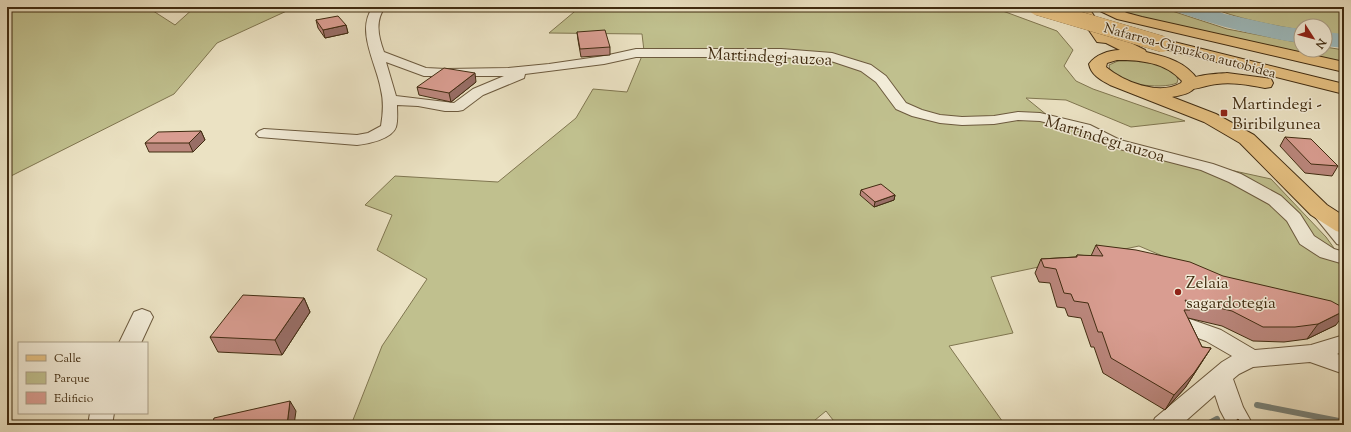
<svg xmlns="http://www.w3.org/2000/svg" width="1351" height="432" viewBox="0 0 1351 432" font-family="'Sorts Mill Goudy',serif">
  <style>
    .green { fill: #c0c08e; stroke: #807650 }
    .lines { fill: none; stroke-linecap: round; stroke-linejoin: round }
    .stream { stroke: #788279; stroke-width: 6 }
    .river { fill: #9dbbbe; fill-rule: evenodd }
    .minor-casing { stroke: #6c5a3e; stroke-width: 2 }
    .major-casing { stroke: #412c11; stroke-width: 2 }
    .highway-casing { stroke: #412c11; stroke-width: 2 }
    .minor { fill: #f2ecd8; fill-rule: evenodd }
    .major { fill: #e6c182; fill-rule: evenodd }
    .highway { fill: #e6c182; fill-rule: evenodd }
    .highway-bridge-casing { stroke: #412c11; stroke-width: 16; stroke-linecap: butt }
    .highway-bridge { stroke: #e6c182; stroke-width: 16 }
    .wall { fill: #bb877d; stroke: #412c11 }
    .shaded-wall { fill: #986e66; stroke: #412c11 }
    .building { fill: #d99d91; stroke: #412c11 }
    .poi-dot { fill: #8f2418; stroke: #f2ecd8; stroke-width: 1.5 }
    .labels { text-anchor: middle; stroke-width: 3; stroke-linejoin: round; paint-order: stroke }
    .far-street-label { font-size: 14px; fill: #412c11; stroke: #f2ecd8 }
    .street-label { font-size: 17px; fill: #412c11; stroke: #f2ecd8 }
    .poi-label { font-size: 17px; fill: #412c11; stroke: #f2ecd8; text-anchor: start }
  </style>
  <rect width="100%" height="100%" fill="#ebe2c3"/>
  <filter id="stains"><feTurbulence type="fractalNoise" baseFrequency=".005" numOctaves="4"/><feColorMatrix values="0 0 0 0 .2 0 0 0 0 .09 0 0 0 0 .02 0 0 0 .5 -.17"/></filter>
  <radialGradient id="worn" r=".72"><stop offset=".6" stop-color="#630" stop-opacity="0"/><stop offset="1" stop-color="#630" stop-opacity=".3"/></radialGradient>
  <g class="green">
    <polygon points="7,7 147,7 175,25 195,7 287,7 291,9 217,43 174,94 7,178"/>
    <polygon points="580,7 992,7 1057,31 1073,50 1064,66 1076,81 1093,89 1185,121 1131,127 1066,100 1026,98 1058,124 1207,165 1271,179 1326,237 1344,262 1344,307 1293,304 1250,293 1139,246 991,277 1013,333 949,346 1005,425 837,425 826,411 809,425 351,425 382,346 427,279 377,250 392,215 365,205 395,176 498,182 576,118 593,89 627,92 644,51 642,34 549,33"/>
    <polygon points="1113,7 1160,7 1227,29 1301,43 1301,50 1325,50 1325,47 1344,50 1344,63 1137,16"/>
    <path d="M 1211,7 L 1344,7 L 1344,36 L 1325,34 L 1325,26 L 1301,26 L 1301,30 C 1276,26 1233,18 1211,7 Z"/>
    <path d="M 1120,60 C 1138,60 1168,61 1178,79 L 1177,83 C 1162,90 1109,85 1109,65 Z"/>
  </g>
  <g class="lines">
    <g class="stream">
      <polyline points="1257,405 1344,422"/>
      <polyline points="1206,425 1217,419"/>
    </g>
    <g class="river">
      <path d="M 1174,7 L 1206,7 L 1225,14 L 1280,26 L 1301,29 L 1301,43 C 1259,37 1218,26 1177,12 Z"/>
      <polygon points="1325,32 1344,34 1344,48 1325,46"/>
    </g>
    <defs>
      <g id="minor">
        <path d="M 373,7 L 385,7 C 375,21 378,36 384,52 L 426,68 L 446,69 L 508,68 L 549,64 L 604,56 L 636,49 L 781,49 L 832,53 L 871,65 L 886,76 L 906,103 L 922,110 L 940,115 L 962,117 L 994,116 L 1018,112 L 1040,113 L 1090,125 L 1120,140 L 1213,164 L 1241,174 L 1281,196 L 1300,214 L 1314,236 L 1334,249 L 1344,252 L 1344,264 L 1320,257 L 1300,244 L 1287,221 L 1269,204 L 1229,182 L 1201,170 L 1108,146 L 1080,131 L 1040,121 L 1018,120 L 994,124 L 962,125 L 940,123 L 912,116 L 896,109 L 876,82 L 861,71 L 831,61 L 781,57 L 636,57 L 604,64 L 525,74 L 524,78 L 483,95 L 463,110 L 458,111 L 445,111 L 418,106 L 397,105 C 397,112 398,120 396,127 C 392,139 368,144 357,145 L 259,137 L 256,134 L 259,131 L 264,129 L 357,135 L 368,133 L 381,126 C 383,114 384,102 381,90 C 377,64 355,31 373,7 ZM 386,62 L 424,76 L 504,76 L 473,89 L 454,103 L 396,96 Z"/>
        <polygon points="1320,207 1326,208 1344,228 1344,246 1337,244 1311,212 1314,208"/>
        <polygon points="142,309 150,312 153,317 141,343 119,343 134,312"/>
        <polygon points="1187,318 1221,330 1255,350 1311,345 1344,335 1344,351 1337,354 1344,356 1344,374 1310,362 1253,367 1239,374 1233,379 1243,407 1253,425 1228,425 1220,410 1215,395 1181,425 1152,425 1155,418 1222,362 1232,356 1206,341 1179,331 1176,326 1179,321"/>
        <polygon points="90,413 114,413 112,425 88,425"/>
      </g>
      <path id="major" d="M 1073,7 L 1088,7 L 1103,29 L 1145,50 L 1146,52 C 1167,57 1186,62 1198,80 C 1196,93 1183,95 1172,97 L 1216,114 L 1254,135 L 1327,205 L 1344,216 L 1344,233 L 1336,231 L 1311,215 L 1240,143 L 1204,122 L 1110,85 C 1101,80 1091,75 1089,64 C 1095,55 1109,50 1120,50 L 1106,43 L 1097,42 ZM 1117,60 C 1141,60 1165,62 1182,81 L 1181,83 C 1159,96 1124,82 1106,67 L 1107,63 Z"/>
      <g id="highway">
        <polygon points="1096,7 1114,7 1127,13 1142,17 1344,62 1344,72 1117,19 1098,10"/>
        <polygon points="1162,39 1344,84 1344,94 1157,47 1154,44 1157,41"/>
        <path d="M 1227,73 L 1265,78 L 1271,79 L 1273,83 L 1271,87 L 1265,88 C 1249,85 1233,82 1217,84 C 1206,85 1194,91 1183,89 L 1181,85 C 1187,75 1215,74 1227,73 Z"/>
      </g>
    </defs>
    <use href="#minor" class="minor-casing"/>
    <use href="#major" class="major-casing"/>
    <use href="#highway" class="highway-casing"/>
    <use href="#minor" class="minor"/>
    <use href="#major" class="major"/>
    <use href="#highway" class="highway"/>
    <defs>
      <polyline id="highway-bridge" points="1037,7 1162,44"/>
    </defs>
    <use href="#highway-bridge" class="highway-bridge-casing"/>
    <use href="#highway-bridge" class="highway-bridge"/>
  </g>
  <g class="wall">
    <polygon points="316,20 346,25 348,33 325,38 318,28"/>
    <polygon points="577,32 610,47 610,55 581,57 578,40"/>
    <polygon points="476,82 451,102 419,95 417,87"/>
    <polygon points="201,131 205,140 193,152 149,152 145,143"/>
    <polygon points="1285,137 1338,166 1332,176 1305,173 1280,146"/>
    <polygon points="861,190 895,195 894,200 874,207 860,195"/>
    <polygon points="1096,245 1336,325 1307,339 1284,342 1253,341 1222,326 1188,318 1202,347 1211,348 1185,388 1165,410 1103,373 1094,347 1091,347 1081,318 1068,316 1065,308 1057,307 1050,283 1039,282 1035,273 1041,259 1076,257 1077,255 1091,256"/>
    <polygon points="304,298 310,312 282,355 218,352 210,337"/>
  </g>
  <g class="shaded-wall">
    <polygon points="346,25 348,33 325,38 323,30"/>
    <polygon points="475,73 476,82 451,102 449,93"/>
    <polygon points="201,131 205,140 193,152 189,143"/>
    <polygon points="895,195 894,200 874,207 875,202"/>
    <polygon points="304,298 310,312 282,355 275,340"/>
    <polygon points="1344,311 1344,314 1336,325 1307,339 1318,324"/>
    <polygon points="1211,348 1185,388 1165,410 1174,395"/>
    <polygon points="290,401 296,411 294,425 287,425"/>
  </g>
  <g class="building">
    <polygon points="338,16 346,25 323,30 316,20"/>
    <polygon points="605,30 610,47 580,49 577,32"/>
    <polygon points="444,68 475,73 449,93 417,87"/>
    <polygon points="201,131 189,143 145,143 158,132"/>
    <polygon points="1285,137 1311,139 1338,166 1311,164"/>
    <polygon points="881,184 895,195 875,202 861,190"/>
    <polygon points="1096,245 1136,250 1190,262 1223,276 1331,301 1344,308 1344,311 1318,324 1295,327 1263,327 1232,311 1185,300 1190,310 1184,310 1202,347 1211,348 1194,373 1174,395 1111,358 1102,332 1098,332 1088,303 1074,301 1071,294 1064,293 1056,269 1044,267 1041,259 1077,257 1077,255 1103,256"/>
    <polygon points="243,295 304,298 275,340 210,337"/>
    <polygon points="290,401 287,425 212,425 214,418"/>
    <polygon points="1238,419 1243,425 1231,425"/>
  </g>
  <g class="poi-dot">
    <rect x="1220" y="109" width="8" height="8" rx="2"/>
    <circle cx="1178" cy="292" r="4"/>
  </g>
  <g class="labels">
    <g class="far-street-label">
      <text transform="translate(1190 50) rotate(15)" y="5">Nafarroa-Gipuzkoa autobidea</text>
    </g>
    <g class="street-label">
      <text transform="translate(770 56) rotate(3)" y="6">Martindegi auzoa</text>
      <text transform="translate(1105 138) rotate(17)" y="6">Martindegi auzoa</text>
    </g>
    <g class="poi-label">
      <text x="1232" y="109">Martindegi -<tspan x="1232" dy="20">Biribilgunea</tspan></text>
      <text x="1186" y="288">Zelaia<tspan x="1186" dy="20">sagardotegia</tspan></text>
    </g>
  </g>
  <rect width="1351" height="432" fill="none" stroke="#ebe2c3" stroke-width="24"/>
  <rect x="8" y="8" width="1335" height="416" fill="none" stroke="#412c11" stroke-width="2"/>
  <rect x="12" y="12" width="1327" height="408" fill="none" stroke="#412c11"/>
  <rect x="18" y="342" width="130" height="72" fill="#f2ecd8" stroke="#ab9f88"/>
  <rect x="26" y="355" width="20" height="6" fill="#e6c182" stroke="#ab9f88"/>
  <text x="54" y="362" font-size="12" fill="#412c11">Calle</text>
  <rect x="26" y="372" width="20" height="12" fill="#c0c08e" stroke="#ab9f88"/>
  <text x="54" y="382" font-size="12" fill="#412c11">Parque</text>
  <rect x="26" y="392" width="20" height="12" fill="#d99d91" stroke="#ab9f88"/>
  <text x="54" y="402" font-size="12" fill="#412c11">Edificio</text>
  <g transform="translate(1313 38) rotate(126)"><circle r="19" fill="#f2ecd8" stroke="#ab9f88"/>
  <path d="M0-3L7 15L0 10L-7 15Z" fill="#8f2418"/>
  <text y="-6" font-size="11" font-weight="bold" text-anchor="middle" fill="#412c11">N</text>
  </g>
  <rect width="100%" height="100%" filter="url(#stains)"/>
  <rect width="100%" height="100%" fill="url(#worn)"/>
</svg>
